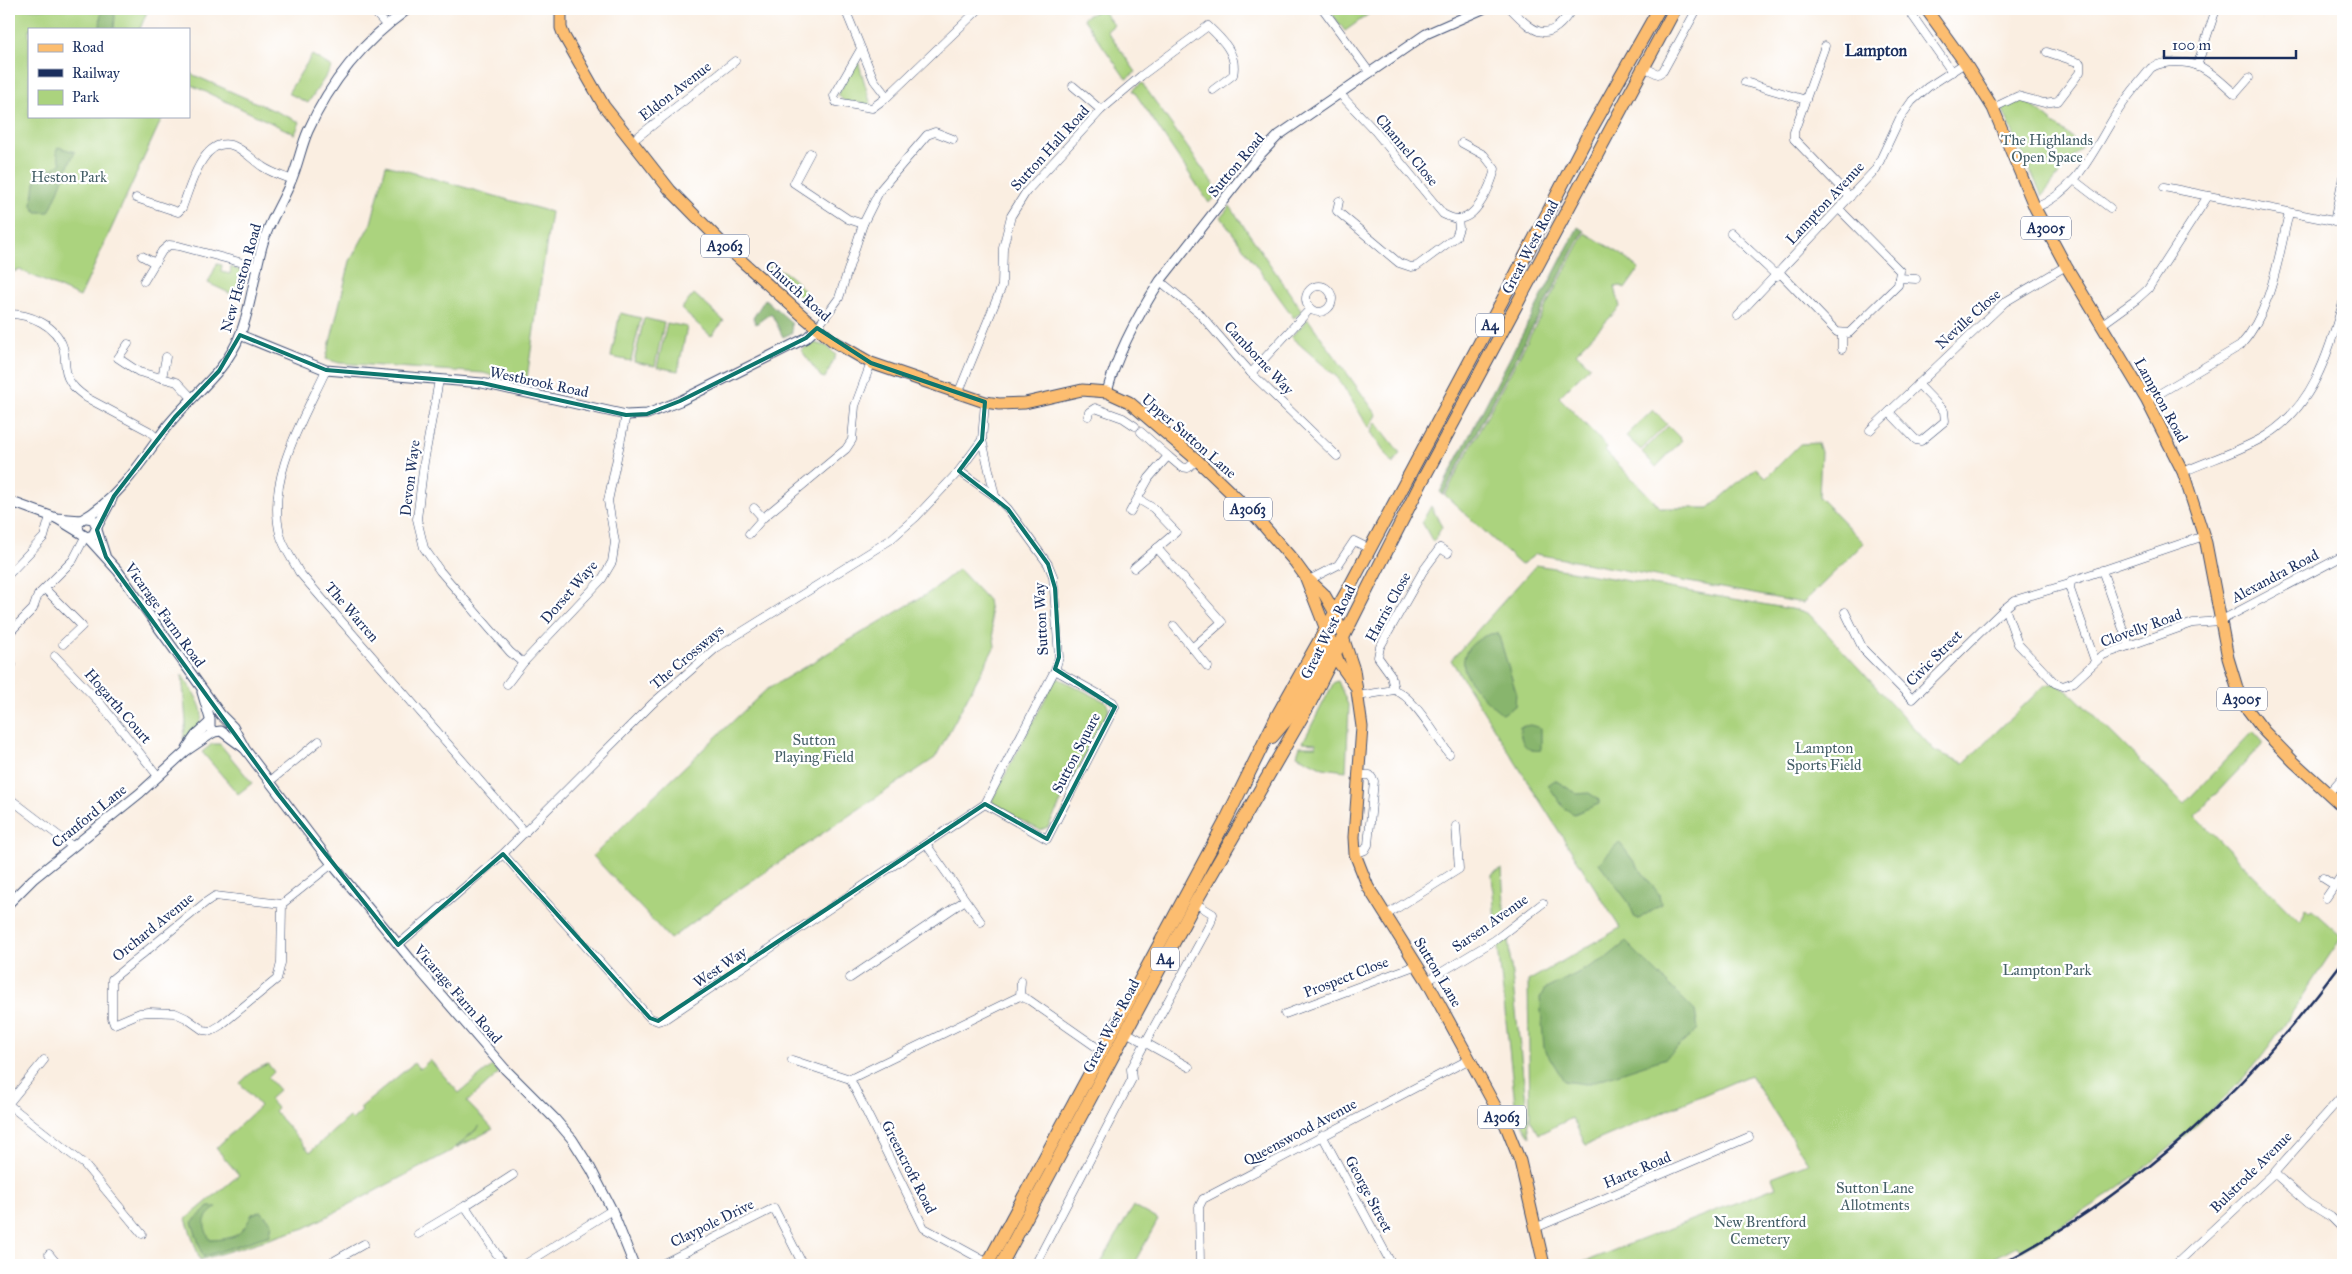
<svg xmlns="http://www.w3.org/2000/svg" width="2352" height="1274" viewBox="0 0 2352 1274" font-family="'IM FELL Great Primer',serif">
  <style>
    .green { fill: #abd37e; stroke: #63816e }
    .forest { fill: #88b56d; stroke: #527266 }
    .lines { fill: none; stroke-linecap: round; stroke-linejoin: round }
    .minor-casing { stroke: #3c4c72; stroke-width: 9 }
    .tertiary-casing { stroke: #3c4c72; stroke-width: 11 }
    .primary-casing { stroke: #3c4c72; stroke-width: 13 }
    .trunk-casing { stroke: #3c4c72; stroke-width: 14 }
    .minor { stroke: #fff; stroke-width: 8 }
    .tertiary { stroke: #fff; stroke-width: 9 }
    .primary { stroke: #fcbd6f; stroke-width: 11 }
    .trunk { stroke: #fcbd6f; stroke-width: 12 }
    .rail { stroke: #1b2f5e; stroke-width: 2.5 }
    .marked { fill: none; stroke: #0f766e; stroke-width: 4; stroke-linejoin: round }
    .labels { text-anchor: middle; stroke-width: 4.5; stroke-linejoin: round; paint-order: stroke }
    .shield { fill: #fff; stroke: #5f6d8e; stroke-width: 1 }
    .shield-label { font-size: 14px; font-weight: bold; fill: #1b2f5e }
    .street-label { font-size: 15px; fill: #1b2f5e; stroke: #fff }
    .park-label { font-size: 15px; fill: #466068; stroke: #fff }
    .neighbourhood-label { font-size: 16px; font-weight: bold; fill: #1b2f5e; stroke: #fff }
  </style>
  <rect width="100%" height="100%" fill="#fff"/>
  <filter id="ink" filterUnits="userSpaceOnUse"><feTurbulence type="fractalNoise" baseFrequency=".02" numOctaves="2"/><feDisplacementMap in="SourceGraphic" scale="10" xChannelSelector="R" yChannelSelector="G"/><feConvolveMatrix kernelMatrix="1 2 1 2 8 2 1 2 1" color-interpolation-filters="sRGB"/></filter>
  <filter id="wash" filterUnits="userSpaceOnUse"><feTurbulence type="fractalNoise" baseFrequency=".0096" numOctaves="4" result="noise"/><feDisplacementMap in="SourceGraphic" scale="20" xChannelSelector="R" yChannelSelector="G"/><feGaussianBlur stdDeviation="1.12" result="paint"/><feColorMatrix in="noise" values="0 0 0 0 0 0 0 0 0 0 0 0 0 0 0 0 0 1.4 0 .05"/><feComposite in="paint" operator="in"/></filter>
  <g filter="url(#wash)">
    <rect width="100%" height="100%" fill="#faeee1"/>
    <g class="green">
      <polygon points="9,9 148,9 140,29 29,29 29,116 163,116 80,297 20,270 9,273"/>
      <polygon points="1101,9 1114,25 1107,31 1136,72 1126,79 1083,18"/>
      <polygon points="1328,9 1376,9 1345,31"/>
      <polygon points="312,55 332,67 308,103 288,93"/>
      <polygon points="856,61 859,64 871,105 844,101 838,95"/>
      <polygon points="189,73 300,122 295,134 189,84"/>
      <polygon points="1142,83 1219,192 1209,203 1133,90"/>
      <polygon points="2020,99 2029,103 2082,146 2042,196 2001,106 2011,101"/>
      <polygon points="386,165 551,212 526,385 483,373 339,363 326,359 350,261 371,223"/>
      <polygon points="1230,206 1302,311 1294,318 1221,217"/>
      <polygon points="1585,233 1621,254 1639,269 1625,289 1621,286 1615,287 1620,307 1576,353 1590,366 1559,397 1607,447 1605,451 1661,508 1709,508 1756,468 1766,478 1800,444 1818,443 1821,452 1819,497 1864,543 1803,603 1536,554 1521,565 1445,495"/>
      <polygon points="217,264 222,265 221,272 230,274 231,267 244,272 246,277 240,298 208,283"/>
      <path d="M 766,266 C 789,269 802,286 813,305 L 811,306 Z"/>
      <polygon points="694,294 724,321 711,336 681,309"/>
      <polygon points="620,313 641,318 631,361 611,357"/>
      <polygon points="644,318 664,323 655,366 634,362"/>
      <polygon points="1308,319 1377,415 1369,428 1338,378 1291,337"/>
      <polygon points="667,323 687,327 678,371 657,367"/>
      <polygon points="814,343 827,346 836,355 825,378 821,377 801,350"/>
      <polygon points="1653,410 1667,424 1641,450 1626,436"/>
      <polygon points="1376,422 1400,453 1393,464 1371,432"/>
      <polygon points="1668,426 1682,440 1656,467 1642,452"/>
      <polygon points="1431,506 1442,527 1433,542 1422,522"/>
      <path d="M 1536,565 L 1802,611 L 1809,614 L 1935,751 L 1964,763 L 2045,685 L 2055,683 L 2073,695 L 2184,804 L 2253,731 L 2264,743 L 2195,816 L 2300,922 L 2305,908 L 2309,912 L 2312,910 L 2342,937 C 2310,982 2283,1032 2247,1074 C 2183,1146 2103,1202 2021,1251 L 2016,1246 L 1982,1265 L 1576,1265 L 1776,1187 L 1772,1177 L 1808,1163 L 1750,1075 L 1586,1145 L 1572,1118 L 1539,1134 L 1530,1119 L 1528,981 L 1620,928 L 1451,660 Z"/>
      <polygon points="959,569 988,600 995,646 935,758 735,892 670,939 593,856 644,805 766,690 930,592"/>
      <path d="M 182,675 C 189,686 208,710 200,722 C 197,729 188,734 183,739 L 186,722 Z"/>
      <polygon points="1058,678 1106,702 1109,710 1048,827 1040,830 995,807 992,800 1055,680"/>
      <polygon points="1338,681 1349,707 1346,771 1323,768 1297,755 1300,746 1316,746 1316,743 1303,742 1334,682"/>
      <polygon points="212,744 220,744 252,783 238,794 202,752"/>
      <polygon points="1502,869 1505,919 1495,925 1492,874"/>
      <polygon points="1508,939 1530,1137 1516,1113 1498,947"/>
      <polygon points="430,1060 459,1093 492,1066 499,1073 467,1102 493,1129 456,1148 480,1126 451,1151 305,1228 200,1260 186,1219 239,1175 216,1148 260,1106 240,1083 254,1070 268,1064 274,1072 268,1078 279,1090 269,1099 277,1108 274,1111 310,1152 349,1117 352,1120 362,1111 360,1108 414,1063 420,1069"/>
      <polygon points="1133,1206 1158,1220 1133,1265 1100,1265"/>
    </g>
    <g class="forest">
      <polygon points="101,9 113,9 115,16 114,29 100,29"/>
      <path d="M 58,147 L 75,152 C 64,172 59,192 49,212 L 36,212 L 32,205 L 35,183 L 43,169 L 53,169 L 61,163 L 56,151 Z"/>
      <polygon points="1578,227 1584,231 1443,495 1440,492"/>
      <polygon points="765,299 791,322 792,333 783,337 771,313 756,324 753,318"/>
      <path d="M 1498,633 L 1516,692 L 1515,706 L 1503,714 C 1484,699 1445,667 1474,643 C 1483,636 1487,634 1498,633 Z"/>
      <path d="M 1530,725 L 1541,728 L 1541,750 C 1525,753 1520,741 1520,727 Z"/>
      <polygon points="1555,780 1577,794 1589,793 1599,800 1599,804 1574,814 1564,808 1548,785"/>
      <polygon points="1619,842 1659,894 1661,904 1639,919 1635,918 1629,903 1599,863"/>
      <polygon points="1626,942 1695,1011 1698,1029 1666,1058 1586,1084 1564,1081 1544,1048 1540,998 1544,990 1605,959"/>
      <path d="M 209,1207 L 217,1207 C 202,1218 202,1223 210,1240 C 234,1239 242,1236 252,1214 L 261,1211 L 272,1223 L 270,1235 L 203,1257 L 192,1222 Z"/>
    </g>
  </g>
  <g filter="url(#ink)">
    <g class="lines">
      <defs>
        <g id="minor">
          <polyline points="372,9 387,26"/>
          <polyline points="845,9 874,80 887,97 979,9"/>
          <polyline points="1323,9 1370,73"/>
          <path d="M 1511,9 C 1535,34 1549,45 1572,9"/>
          <polyline points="1920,9 1912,15 1952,72"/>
          <polyline points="1825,46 1794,132 1794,139 1850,197"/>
          <polyline points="861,49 834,96 836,102 872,108 887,97"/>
          <polyline points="2197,66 2216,9"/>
          <polyline points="1645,68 1658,74 1663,71 1697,9"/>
          <polyline points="1745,82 1806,100"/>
          <polyline points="1073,86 1101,110"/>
          <path d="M 1339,93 L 1375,131 L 1443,214 C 1447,216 1453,219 1458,219 C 1477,219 1491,185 1495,169 L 1484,155 L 1462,143"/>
          <polyline points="1993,108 2018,96 2044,103 2058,101 2080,72 2080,63 2047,52"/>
          <polyline points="631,142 735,61"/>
          <polyline points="810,153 794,183 848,219 863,224"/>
          <polyline points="2075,181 2110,208"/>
          <polyline points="2164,187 2343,223"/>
          <path d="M 136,198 L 178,212 L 182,208 C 190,188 203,134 234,146 C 244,150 254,161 263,167 C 272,173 282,176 292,180"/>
          <polyline points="1339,201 1337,211 1399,263 1411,267 1417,266 1456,237 1459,228 1458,219"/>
          <path d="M 2035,208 C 2079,190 2094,148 2118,111 C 2127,96 2140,82 2151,68 C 2163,60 2188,61 2201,67 C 2213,73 2225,85 2235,94 L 2249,78"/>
          <polyline points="2334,222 2343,177"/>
          <polyline points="1731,233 1777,276"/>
          <polyline points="142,256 155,263"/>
          <polyline points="1780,273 1837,332 1849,333 1898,285 1900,271 1839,209"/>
          <polyline points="1899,278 1916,279"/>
          <polyline points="144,281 162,251 169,245 179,246 258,267"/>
          <polyline points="1160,281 1199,313 1251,373 1337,456"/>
          <circle cx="1319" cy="299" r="13"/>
          <path d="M 9,314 C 30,314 56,325 63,347 C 66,357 64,369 68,378 C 72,387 79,392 87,398 L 149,431 L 158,439"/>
          <polyline points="1737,316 1876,169 1900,118 1912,101 1928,87 1965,63"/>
          <polyline points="2101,325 2137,299 2148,289 2208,196"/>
          <polyline points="817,328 839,298 863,224 880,190 927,135 935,132 953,139"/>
          <polyline points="128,344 118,358 139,372 177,382 192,398"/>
          <polyline points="1842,349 1842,333"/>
          <path d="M 326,370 C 304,418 266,478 280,534 C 283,547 293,560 299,572 L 525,833"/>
          <polyline points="1251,373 1310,309"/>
          <polyline points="162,378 166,357"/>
          <polyline points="439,380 424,462 417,519 424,548 440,571 510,652 523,663"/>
          <path d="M 958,394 L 1002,286 L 1003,248 L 1011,216 L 1026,192 L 1101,110 L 1141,76 L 1208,26 C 1222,39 1238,54 1233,75 L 1213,90"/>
          <path d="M 2147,401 L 2240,346 C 2272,311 2278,257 2289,213"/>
          <polyline points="1889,412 1916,440 1921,441 1945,421 1944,411 1918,384"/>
          <polyline points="1088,416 1089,412 1095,408 1123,418 1135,426"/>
          <polyline points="1870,430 2005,302 2066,266"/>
          <polyline points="1141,432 1168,456"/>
          <polyline points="982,440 995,496 1008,509 1048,564 1053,576 1059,657 1055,670"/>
          <polyline points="959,471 995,496"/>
          <path d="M 2183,472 C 2209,460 2244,450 2267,435 C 2314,405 2328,353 2343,303"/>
          <polyline points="754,508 763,518"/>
          <polyline points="1130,512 1149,478 1168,456 1181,467 1188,468 1197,460"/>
          <polyline points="749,534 763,518 846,449 852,440 855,406 871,363"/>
          <polyline points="1157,548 1222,622 1192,648"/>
          <polyline points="1134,568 1176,532 1153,508 1138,499"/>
          <polyline points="2102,570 2129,646"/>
          <polyline points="9,574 44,537 50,516"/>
          <polyline points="1307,581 1338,565 1354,541 1370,549"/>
          <polyline points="45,589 82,626 63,644"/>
          <polyline points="2005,608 2018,644 2055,683 2063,686 2074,682 2103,655 2193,623 2220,621 2343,556"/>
          <polyline points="1845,612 1863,649 1912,699 2005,608 2015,600 2069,584"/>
          <polyline points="1174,626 1208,667"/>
          <polyline points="9,633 33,609 38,595 73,560 85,537"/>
          <polyline points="55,656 101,704 158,776"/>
          <polyline points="2095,661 2070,589 2071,581 2204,536"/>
          <polyline points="9,662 12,665"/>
          <polyline points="507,684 523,663 602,579 612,562 615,542 608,501 626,415"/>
          <polyline points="1394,690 1391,675 1378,657 1380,647 1423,571 1440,548 1448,553"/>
          <path d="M 1358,696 L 1394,690 C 1413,695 1437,738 1449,754"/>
          <polyline points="269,782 319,741"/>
          <polyline points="2328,794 2343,777"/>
          <polyline points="9,798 72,846"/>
          <polyline points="926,844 981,922"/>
          <polyline points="503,854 650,1018 658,1021 665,1019 985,804 1055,670 1113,702 1115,707 1047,839 985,804"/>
          <polyline points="1355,854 1365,850 1368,845 1374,781 1370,775 1358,775"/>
          <polyline points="2323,878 2334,885"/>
          <polyline points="2326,898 2343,873"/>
          <polyline points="282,904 215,896 206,902 112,979 112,1018 114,1024 140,1013 149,1012 175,1013 186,1018 203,1030 211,1031 221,1025 277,979 281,963 282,904 332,864"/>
          <polyline points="1386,915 1459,869 1456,826"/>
          <polyline points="398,945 503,854 652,704 716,648 890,540 916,517 959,471 982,440 985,402"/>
          <polyline points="850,978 964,901"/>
          <polyline points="1427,981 1495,940 1543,903"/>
          <polyline points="1020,996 1029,1000 1102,1051"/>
          <polyline points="1285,1014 1417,965"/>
          <polyline points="1126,1032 1189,1067"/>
          <polyline points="792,1060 850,1079 924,1228 988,1263"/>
          <polyline points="850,1079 1020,996 1021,981"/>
          <polyline points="9,1103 44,1060"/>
          <polyline points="9,1105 84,1164 142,1234"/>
          <polyline points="1322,1135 1392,1265"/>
          <polyline points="2274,1173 2308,1203 2331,1217 2343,1229"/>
          <polyline points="465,1206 513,1175"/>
          <polyline points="1535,1228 1749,1137"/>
          <polyline points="418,1234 465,1206 504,1265"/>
          <polyline points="49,1254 58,1265"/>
          <polyline points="327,1265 364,1244"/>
          <polyline points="524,1265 612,1210"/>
          <polyline points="660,1265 774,1208 803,1265"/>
          <polyline points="1035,1265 1132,1079 1131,1069 1211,922 1213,914 1195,903"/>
          <polyline points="1200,1265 1199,1207 1203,1199 1470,1059"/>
          <polyline points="2175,1265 2274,1173 2343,1095"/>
        </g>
        <g id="tertiary">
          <polyline points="240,335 326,370 482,383 626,415 647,414 680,401 806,338 817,328"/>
          <path d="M 1107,392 C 1117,353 1138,315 1160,281 L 1255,160 L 1279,135 L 1426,34 L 1483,9"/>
          <polyline points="9,501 56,518 81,520"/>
          <polyline points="56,518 87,537 118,571 221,715 233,727 245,749 332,864 416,966 505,1069 555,1119 572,1139 591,1169 612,1210 634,1265"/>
          <polyline points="97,527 112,499"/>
          <polyline points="97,530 105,555"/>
          <path d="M 79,531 L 78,525 L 81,520 C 118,500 141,462 165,429 C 190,396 225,374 240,335 C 252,305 254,273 263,243 C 269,221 283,202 291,181 C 298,165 301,147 308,131 C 330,82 365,40 408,9"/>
          <polyline points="87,537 93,535 97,527 93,519 87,518"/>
          <polyline points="202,692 210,719 210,728 214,732 221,731 244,748"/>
          <polyline points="187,748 196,735 209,723"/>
          <polyline points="9,903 33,879 140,793 186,751 214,732"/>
        </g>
        <g id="primary">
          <polyline points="561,9 561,28 564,36 604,106 670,190 725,246 804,317 833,341 871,363 985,402 999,404 1025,403 1082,390 1107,392 1129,402 1197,460 1255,516 1294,561 1305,576 1339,663 1356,687"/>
          <polyline points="1926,9 1965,63 1993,108 2035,208 2066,266 2147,401 2183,472 2206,543 2228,658 2238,691 2245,706 2264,731 2294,762 2343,807"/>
          <polyline points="1306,577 1324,594 1335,613 1354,670 1362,727 1354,837 1355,854 1368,887 1427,981 1506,1126 1520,1161 1544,1265"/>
        </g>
        <g id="trunk">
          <polyline points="1272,737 1290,716 1325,653 1331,646 1343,641"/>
          <polyline points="987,1265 1225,822 1277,716 1350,586 1502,301 1589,133 1659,9"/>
          <polyline points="1001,1265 1195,903 1310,703 1421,483 1675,9"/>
        </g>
      </defs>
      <use href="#minor" class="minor-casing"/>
      <use href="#tertiary" class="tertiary-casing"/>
      <use href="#primary" class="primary-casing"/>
      <use href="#trunk" class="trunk-casing"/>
      <use href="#minor" class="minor"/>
      <use href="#tertiary" class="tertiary"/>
      <use href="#primary" class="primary"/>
      <use href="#trunk" class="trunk"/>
      <path class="rail" d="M 1999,1265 C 2140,1191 2248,1089 2343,961"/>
    </g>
  </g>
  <path class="marked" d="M 817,328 L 871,363 L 985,402 L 982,440 L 959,471 L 1008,509 L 1048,564 L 1055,588 L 1059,657 L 1055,669 L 1115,707 L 1047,839 L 985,804 L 658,1021 L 650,1018 L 503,854 L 398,945 L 278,794 L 106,557 L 97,530 L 114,496 L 175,417 L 219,371 L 240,335 L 326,370 L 482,383 L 626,415 L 647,414 L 680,401 L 806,338 Z"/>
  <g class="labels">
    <g class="shield">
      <rect x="2021" y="216.5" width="50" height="23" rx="4"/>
      <rect x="701" y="234.5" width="48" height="23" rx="4"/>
      <rect x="1476" y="313.5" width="28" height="23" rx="4"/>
      <rect x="1224" y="497.5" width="48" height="23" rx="4"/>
      <rect x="2217" y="687.5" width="50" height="23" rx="4"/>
      <rect x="1151" y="947.5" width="28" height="23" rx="4"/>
      <rect x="1478" y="1105.5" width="48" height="23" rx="4"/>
    </g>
    <g class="shield-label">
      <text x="2046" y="233">A3005</text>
      <text x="725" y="251">A3063</text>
      <text x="1490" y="330">A4</text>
      <text x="1248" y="514">A3063</text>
      <text x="2242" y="704">A3005</text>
      <text x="1165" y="964">A4</text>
      <text x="1502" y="1122">A3063</text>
    </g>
    <g class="street-label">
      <text transform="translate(675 91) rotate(-38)" y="5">Eldon Avenue</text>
      <text transform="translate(1050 148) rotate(-48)" y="5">Sutton Hall Road</text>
      <text transform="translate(1407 150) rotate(50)" y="5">Channel Close</text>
      <text transform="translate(1236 165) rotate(-50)" y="5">Sutton Road</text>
      <text transform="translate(1825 203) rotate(-47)" y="5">Lampton Avenue</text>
      <text transform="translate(1530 247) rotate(-62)" y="5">Great West Road</text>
      <text transform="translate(241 278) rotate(-74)" y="5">New Heston Road</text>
      <text transform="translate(798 291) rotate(42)" y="5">Church Road</text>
      <text transform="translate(1968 319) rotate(-42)" y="5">Neville Close</text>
      <text transform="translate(1259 358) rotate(47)" y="5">Camborne Way</text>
      <text transform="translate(539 382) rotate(12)" y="5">Westbrook Road</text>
      <text transform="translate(2161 400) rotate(61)" y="5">Lampton Road</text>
      <text transform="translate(1189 436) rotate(41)" y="5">Upper Sutton Lane</text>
      <text transform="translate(410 478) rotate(-83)" y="5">Devon Waye</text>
      <text transform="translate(2275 576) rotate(-28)" y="5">Alexandra Road</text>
      <text transform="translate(569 592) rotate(-49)" y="5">Dorset Waye</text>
      <text transform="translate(1388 607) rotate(-61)" y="5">Harris Close</text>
      <text transform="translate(352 612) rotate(49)" y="5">The Warren</text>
      <text transform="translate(165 615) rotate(54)" y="5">Vicarage Farm Road</text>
      <text transform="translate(1041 619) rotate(-93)" y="5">Sutton Way</text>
      <text transform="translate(2141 628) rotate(-20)" y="5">Clovelly Road</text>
      <text transform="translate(1328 632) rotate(-63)" y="5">Great West Road</text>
      <text transform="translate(687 657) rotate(-40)" y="5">The Crossways</text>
      <text transform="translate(1934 658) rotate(-45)" y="5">Civic Street</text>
      <text transform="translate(118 706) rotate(49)" y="5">Hogarth Court</text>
      <text transform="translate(1076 753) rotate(-63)" y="5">Sutton Square</text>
      <text transform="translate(89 816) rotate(-39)" y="5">Cranford Lane</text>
      <text transform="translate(1490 923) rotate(-35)" y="5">Sarsen Avenue</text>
      <text transform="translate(153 927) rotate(-39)" y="5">Orchard Avenue</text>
      <text transform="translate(720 967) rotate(-34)" y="5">West Way</text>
      <text transform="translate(1438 972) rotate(59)" y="5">Sutton Lane</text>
      <text transform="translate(1346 977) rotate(-21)" y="5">Prospect Close</text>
      <text transform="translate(458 994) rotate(49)" y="5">Vicarage Farm Road</text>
      <text transform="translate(1111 1026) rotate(-62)" y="5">Great West Road</text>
      <text transform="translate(1300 1132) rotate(-28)" y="5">Queenswood Avenue</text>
      <text transform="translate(909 1167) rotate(63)" y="5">Greencroft Road</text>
      <text transform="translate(1637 1170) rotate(-23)" y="5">Harte Road</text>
      <text transform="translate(2251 1172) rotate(-45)" y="5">Bulstrode Avenue</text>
      <text transform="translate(1369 1194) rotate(62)" y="5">George Street</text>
      <text transform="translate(712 1223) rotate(-26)" y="5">Claypole Drive</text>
    </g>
    <g class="park-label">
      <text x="2047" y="145">The Highlands<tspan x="2047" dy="17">Open Space</tspan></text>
      <text x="69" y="182">Heston Park</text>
      <text x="814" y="745">Sutton<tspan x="814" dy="17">Playing Field</tspan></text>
      <text x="1824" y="753">Lampton<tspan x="1824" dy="17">Sports Field</tspan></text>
      <text x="2047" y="975">Lampton Park</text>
      <text x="1875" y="1193">Sutton Lane<tspan x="1875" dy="17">Allotments</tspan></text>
      <text x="1760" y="1227">New Brentford<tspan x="1760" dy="17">Cemetery</tspan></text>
    </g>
    <g class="neighbourhood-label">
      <text x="1876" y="56">Lampton</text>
    </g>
  </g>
  <rect width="2352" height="1274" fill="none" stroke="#fff" stroke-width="30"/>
  <rect x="28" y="28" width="162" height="90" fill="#ffffff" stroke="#a4acbf"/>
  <rect x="38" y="44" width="25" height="8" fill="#fcbd6f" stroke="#a4acbf"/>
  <text x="72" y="52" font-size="15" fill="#1b2f5e">Road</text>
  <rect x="38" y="69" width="25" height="8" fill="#1b2f5e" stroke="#a4acbf"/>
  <text x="72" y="78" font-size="15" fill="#1b2f5e">Railway</text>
  <rect x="38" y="90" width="25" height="15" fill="#abd37e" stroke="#a4acbf"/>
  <text x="72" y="102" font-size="15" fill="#1b2f5e">Park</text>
  <path d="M2164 50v8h132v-8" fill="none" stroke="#1b2f5e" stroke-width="2.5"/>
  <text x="2172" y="50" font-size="15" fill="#1b2f5e" stroke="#ffffff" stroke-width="4" paint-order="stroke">100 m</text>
</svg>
